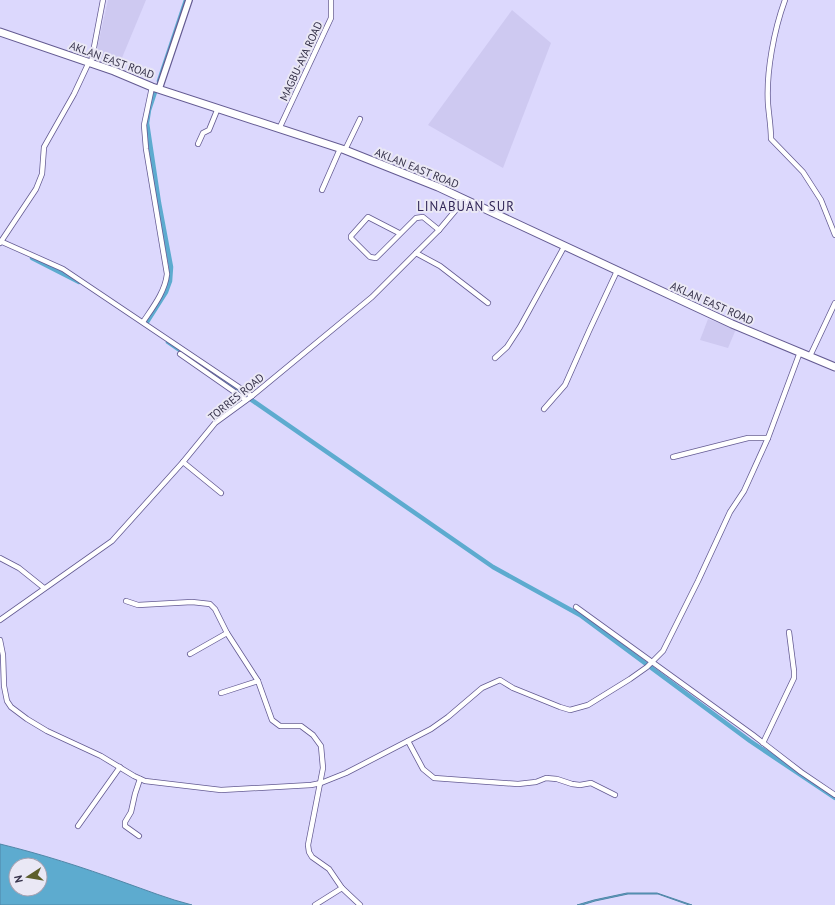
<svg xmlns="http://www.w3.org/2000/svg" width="835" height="905" viewBox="0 0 835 905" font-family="'PT Sans',sans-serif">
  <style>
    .built { fill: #cec9f1 }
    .water { fill: #5dabcf; stroke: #5186a7; fill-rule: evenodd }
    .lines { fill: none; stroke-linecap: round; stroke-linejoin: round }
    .canal { stroke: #5dabcf; stroke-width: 4.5 }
    .minor-casing { stroke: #645b92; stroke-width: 6 }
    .tertiary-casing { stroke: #645b92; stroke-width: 8 }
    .primary-casing { stroke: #645b92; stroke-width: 9 }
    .minor { stroke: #fff; stroke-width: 4.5 }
    .tertiary { stroke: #fff; stroke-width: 5.5 }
    .primary { stroke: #fff; stroke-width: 7 }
    .labels { text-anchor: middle; stroke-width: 4; stroke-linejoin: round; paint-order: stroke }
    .street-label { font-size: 11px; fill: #353149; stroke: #eae8f5 }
    .quarter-label { font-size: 13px; letter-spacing: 1px; fill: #302556; stroke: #eae8f5 }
  </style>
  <rect width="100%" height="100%" fill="#dcd8fd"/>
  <g class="built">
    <polygon points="108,0 146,0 119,65 95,57"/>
    <polygon points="512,10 551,43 503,168 428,125"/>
    <polygon points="708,319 736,329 728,348 700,340"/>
  </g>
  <g class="water">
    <path d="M 0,844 C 41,854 82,867 123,882 C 146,890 168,899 192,905 L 0,905 ZM 16,865 L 40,865 L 40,889 L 16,889 Z"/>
    <polygon points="627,893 657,893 692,905 689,905 658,894 628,894 595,901 582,905 577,905 594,900"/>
  </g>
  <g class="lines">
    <g class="canal">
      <polyline points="159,81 186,0"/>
      <polyline points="32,258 79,282"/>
      <polyline points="147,322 166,292 170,281 171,267 159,203 147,123 149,110 155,92"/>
      <polyline points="168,342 493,567 580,615 750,741 835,798"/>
    </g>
    <defs>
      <g id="minor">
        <path d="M 785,0 C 774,30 766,72 768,104 C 769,116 771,127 771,139 L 803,172 L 821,200 L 835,235"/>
        <polyline points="91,63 103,0"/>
        <polyline points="279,129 331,18 331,0"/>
        <polyline points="198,144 203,133 209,130 218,108"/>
        <polyline points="345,150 360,119"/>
        <polyline points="322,190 340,149"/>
        <polyline points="399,233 368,217 351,236 351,238 370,257 376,258 416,218 423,217 439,230"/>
        <polyline points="0,241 63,269 252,396"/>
        <polyline points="0,243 36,189 42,174 44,147 74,94 89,62"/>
        <polyline points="416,253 440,266 488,303"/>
        <path d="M 143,322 C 153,307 165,292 167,274 L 146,149 L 144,125 L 152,87"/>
        <polyline points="180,354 246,400"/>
        <polyline points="810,356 835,303"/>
        <polyline points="495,358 507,347 520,327 564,247"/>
        <polyline points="544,409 565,385 589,331 617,271"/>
        <polyline points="673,457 748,438 768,438"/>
        <polyline points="183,462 221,493"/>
        <polyline points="0,558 19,568 44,588"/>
        <polyline points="126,601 138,605 192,602 210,604 215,609 227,633 258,681 272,720 280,726 301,726 313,735 321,746 323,768 308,845 309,852 312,857 329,869 342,888 360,905"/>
        <polyline points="576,607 753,735 801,772 835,795"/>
        <polyline points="0,620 112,541 183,462 215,423 252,396 372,297 439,230 455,211 463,198"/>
        <polyline points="0,640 3,655 4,686 7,701 11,707 27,719 47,731 101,756 134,776 145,781 221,790 311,785 321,783 346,773 431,729 448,717 482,688 500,680 513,688 560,707 570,710 588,705 630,679 647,667 663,651 698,581 730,512 744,491 768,438 800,352"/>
        <polyline points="190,654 227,633"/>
        <polyline points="221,693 258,681"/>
        <polyline points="408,741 423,769 434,778 518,784 536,782 546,778 557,779 572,784 580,785 591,783 615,795"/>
        <polyline points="763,743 794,678 794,671 789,632"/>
        <polyline points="78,826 120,767"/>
        <polyline points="139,836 125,826 125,822 131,812 135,794 140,779"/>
        <polyline points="315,905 342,888"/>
      </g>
      <polyline id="tertiary" points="159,89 189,0"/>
      <polyline id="primary" points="0,32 114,71 152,87 345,150 438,187 732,324 835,367"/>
    </defs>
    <use href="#minor" class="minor-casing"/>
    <use href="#tertiary" class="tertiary-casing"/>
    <use href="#primary" class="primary-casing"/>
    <use href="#minor" class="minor"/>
    <use href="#tertiary" class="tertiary"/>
    <use href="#primary" class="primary"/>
  </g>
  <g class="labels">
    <g class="street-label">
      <text transform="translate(112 60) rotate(20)" y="4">AKLAN EAST ROAD</text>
      <text transform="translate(301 61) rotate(-65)" y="4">MAGBU-AYA ROAD</text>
      <text transform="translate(417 168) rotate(22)" y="4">AKLAN EAST ROAD</text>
      <text transform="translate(712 303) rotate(24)" y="4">AKLAN EAST ROAD</text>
      <text transform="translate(236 397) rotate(-39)" y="4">TORRES ROAD</text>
    </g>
    <g class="quarter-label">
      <text x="466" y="211">LINABUAN SUR</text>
    </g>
  </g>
  <g transform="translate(28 877) rotate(258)"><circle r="19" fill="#eae8f5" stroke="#a29fb0"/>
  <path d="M0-3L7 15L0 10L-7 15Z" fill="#5d5f2c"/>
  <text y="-6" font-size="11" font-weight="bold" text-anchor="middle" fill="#353149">N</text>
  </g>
</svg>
